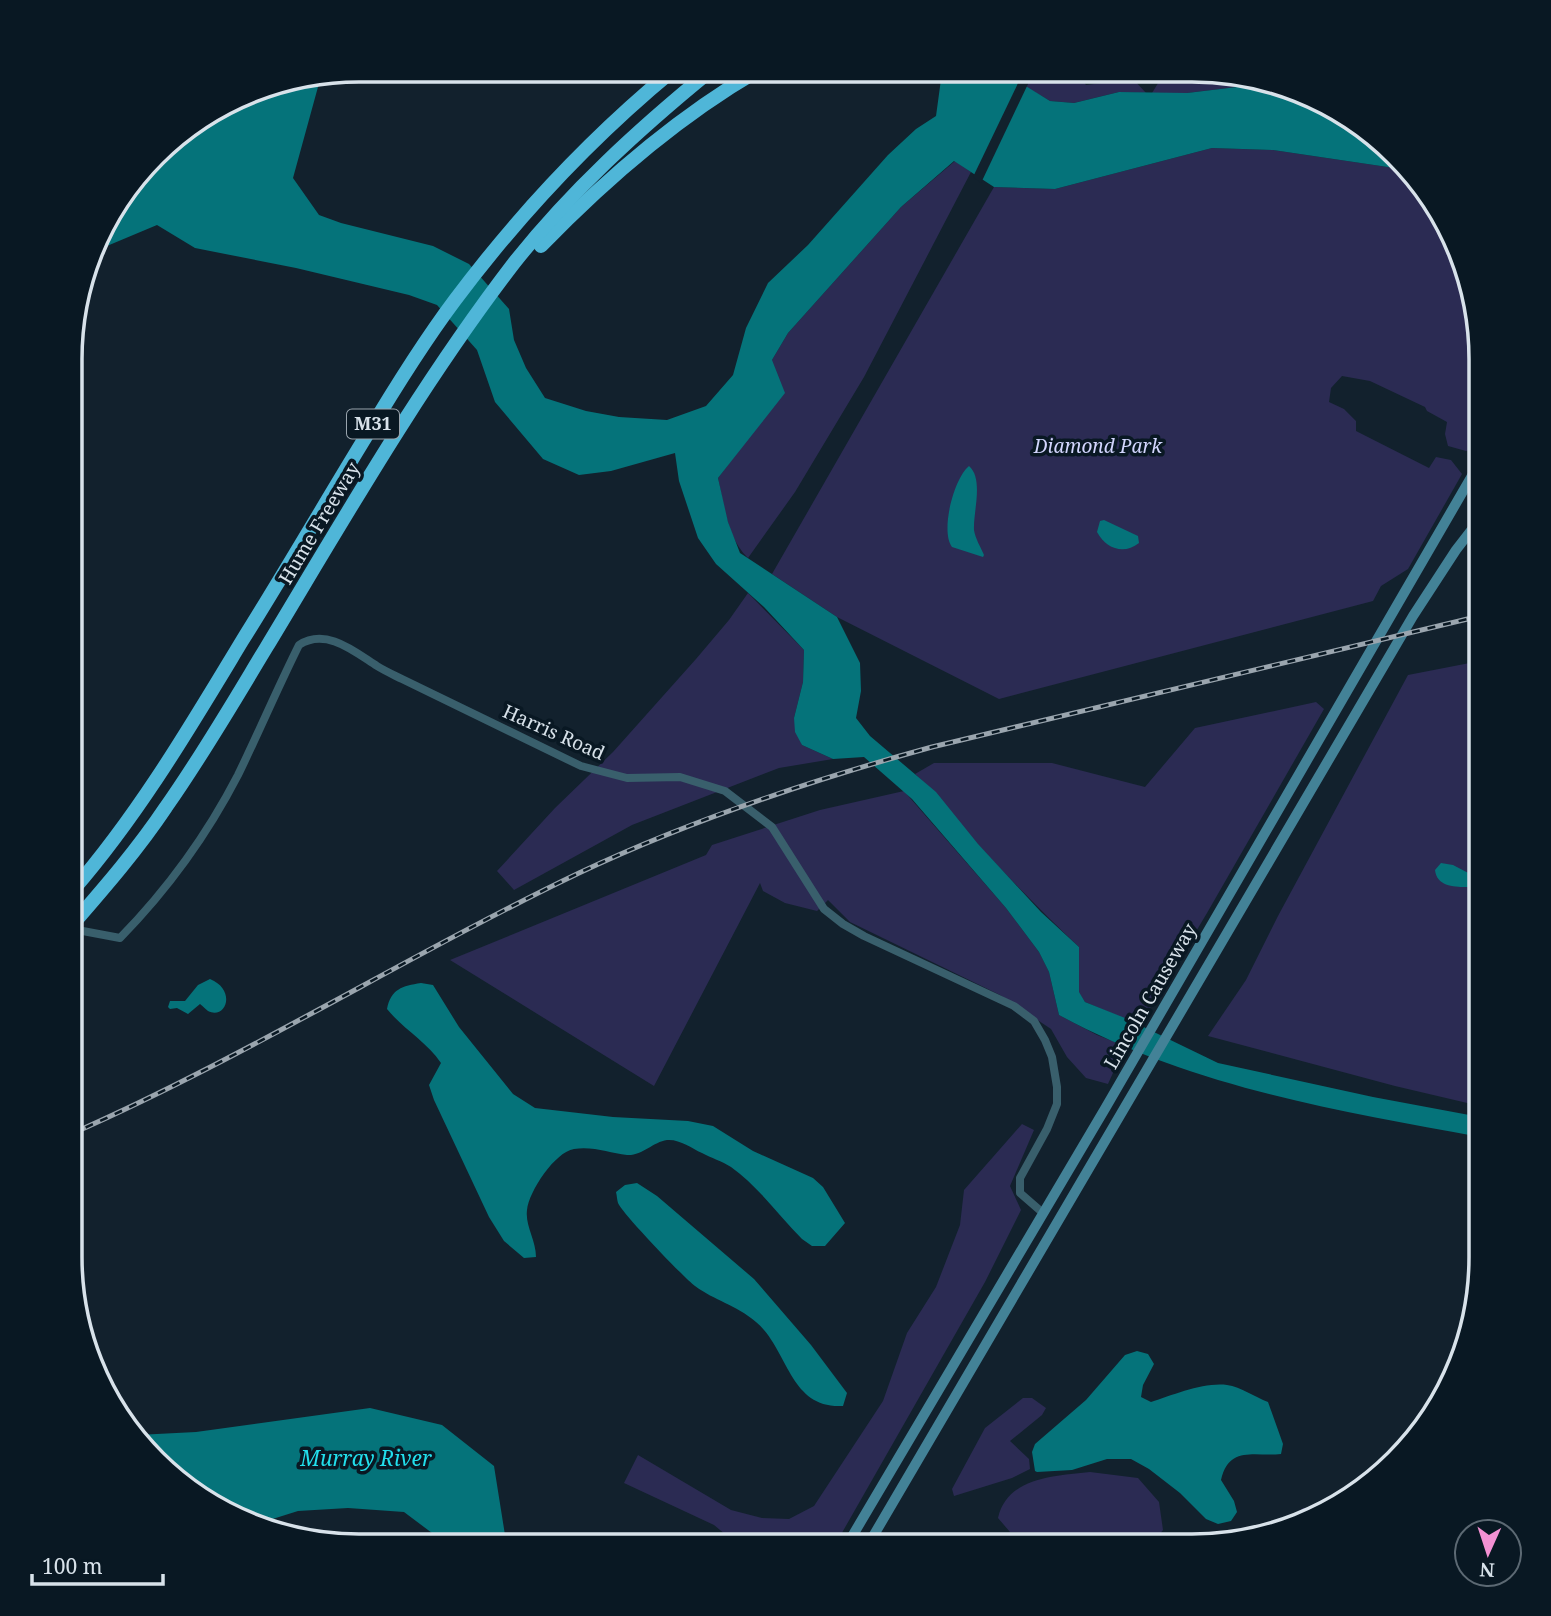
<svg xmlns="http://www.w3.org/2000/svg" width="1551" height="1616" viewBox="0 0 1551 1616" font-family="'Noto Serif',serif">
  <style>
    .green { fill: #2b2b53 }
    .water { fill: #05737a }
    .pier { fill: #12212d }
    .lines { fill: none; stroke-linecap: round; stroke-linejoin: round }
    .street { stroke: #395f6c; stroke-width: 8 }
    .secondary { stroke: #438297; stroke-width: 10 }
    .highway { stroke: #4fb6d8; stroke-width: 14 }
    .rail-casing { stroke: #9aa5ae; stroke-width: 5 }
    .rail { stroke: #091823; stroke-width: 2.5; stroke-dasharray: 8; stroke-linecap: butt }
    .labels { text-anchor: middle; stroke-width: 7; stroke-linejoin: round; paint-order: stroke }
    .shield { fill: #091823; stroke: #9aa5ae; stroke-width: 2 }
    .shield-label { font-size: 18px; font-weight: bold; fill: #d8e2ea }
    .park-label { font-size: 19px; font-style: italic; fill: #d3d6fe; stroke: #091823 }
    .street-label { font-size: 19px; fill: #d8e2ea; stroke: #091823 }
    .water-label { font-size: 21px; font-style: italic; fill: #22dfec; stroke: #091823 }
    .rim { fill: none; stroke: #d8e2ea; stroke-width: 3.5 }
  </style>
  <rect width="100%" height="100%" fill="#12212d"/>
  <g class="green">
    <polygon points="1034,72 1076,72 1086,85 1133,79 1146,93 1119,92 1074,103 1050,101 1026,87"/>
    <polygon points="1165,72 1229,72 1262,84 1187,93 1152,93"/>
    <polygon points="1212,148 1273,150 1401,169 1432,198 1466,267 1480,341 1480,438 1475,449 1466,451 1448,446 1445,434 1447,422 1427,411 1425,407 1370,381 1342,376 1331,388 1329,402 1344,409 1356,421 1356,431 1429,468 1436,457 1451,460 1462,474 1408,569 1381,586 1373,601 999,699 837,617 772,574 994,187 1055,189"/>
    <path d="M 955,161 L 971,172 L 864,377 L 795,492 L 748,558 C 727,538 724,505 718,478 L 740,449 L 772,360 L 788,333 L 901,207 Z"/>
    <polygon points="748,593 804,650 803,682 794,718 802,745 833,759 779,768 632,825 514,890 497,871 555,808 613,752 696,659 729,620"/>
    <polygon points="1480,661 1480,1106 1395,1086 1208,1036 1246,980 1278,916 1408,675"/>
    <path d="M 1316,702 L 1324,709 L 1207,913 L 1140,1025 L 1085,1002 L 1079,993 L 1079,947 C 1045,915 1012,881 980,847 C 958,822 940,796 915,774 L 934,763 L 1052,763 L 1145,787 L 1195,728 Z"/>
    <polygon points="904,791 1006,908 1039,952 1049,972 1059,1015 1097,1035 1125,1046 1108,1084 1086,1078 1067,1057 1051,1029 1000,995 850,922 828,900 817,911 785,903 763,891 760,883 654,1086 450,960 706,855 712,845 820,810"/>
    <polygon points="1022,1124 1034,1130 1010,1186 1021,1210 985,1282 835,1545 738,1545 714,1525 624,1483 638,1455 731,1510 762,1518 789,1519 814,1506 883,1401 907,1333 936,1287 960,1225 964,1190"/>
    <polygon points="1023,1398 1032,1398 1046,1408 1042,1415 1010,1441 1029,1459 1030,1469 1012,1478 954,1496 952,1489 985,1428"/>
    <path d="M 1090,1472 L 1138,1478 L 1159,1502 L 1163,1530 L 1158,1536 L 1010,1532 L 998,1518 C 1007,1477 1055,1476 1090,1472 Z"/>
    <polygon points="1303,1508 1322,1512 1285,1530 1252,1537 1280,1528"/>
  </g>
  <g class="water">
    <path d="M 942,72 L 1007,72 L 1008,75 L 1050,101 L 1074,103 L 1119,92 L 1187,93 L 1262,84 L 1337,109 L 1401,169 L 1273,150 L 1212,148 L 1055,189 L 994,187 L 954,161 L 901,207 L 788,333 L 772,360 L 785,393 L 718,478 L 728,522 L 740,553 L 837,617 L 860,663 L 861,691 L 856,718 L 870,736 L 936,792 L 978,844 L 1041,912 L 1079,947 L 1079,992 L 1085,1002 L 1125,1018 L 1218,1063 L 1373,1097 L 1480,1117 L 1480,1137 C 1334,1110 1192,1087 1059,1015 L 1049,972 L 1039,952 L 1006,908 L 912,799 L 864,757 L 833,759 L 802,745 L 795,732 L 794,718 L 803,682 L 804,650 L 764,607 L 716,564 L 698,538 L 679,481 L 675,453 L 611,471 L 579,475 L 543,459 L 495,402 L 477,350 L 437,305 L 409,295 L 296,268 L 195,248 L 157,225 L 95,251 L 109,215 L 169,142 L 266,86 L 321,76 L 293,178 L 319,215 L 341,223 L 433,246 L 469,264 L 509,309 L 514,340 L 526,368 L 545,398 L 586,411 L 619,417 L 667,420 L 706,406 L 733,375 L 746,328 L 768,283 L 808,245 L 888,155 L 916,129 L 936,116 Z"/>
    <path d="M 969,466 C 984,479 973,512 974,530 C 975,538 981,548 984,555 L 983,557 L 952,547 C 940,531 954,478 969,466 Z"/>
    <path d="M 1104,520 L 1138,536 L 1139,543 C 1124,555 1106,549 1097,532 L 1100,521 Z"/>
    <path d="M 1441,863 L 1453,865 L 1476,877 L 1474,887 C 1460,887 1437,889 1435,870 Z"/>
    <path d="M 210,979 C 237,990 226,1020 208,1011 C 205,1009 203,1006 200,1004 L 188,1014 L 177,1008 L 170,1009 L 168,1007 L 170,1001 L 185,1001 L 198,985 Z"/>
    <path d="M 421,983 L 433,985 L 459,1027 L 513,1094 L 535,1108 L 613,1117 L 688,1121 L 713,1126 L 753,1151 L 813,1178 L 823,1187 L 845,1223 L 825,1246 L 812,1246 L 802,1239 C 779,1216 758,1186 731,1167 C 722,1161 711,1158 702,1153 C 691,1148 680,1139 667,1140 C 653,1142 642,1156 627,1155 C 610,1153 593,1146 574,1149 C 555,1152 529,1191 527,1210 C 525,1226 536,1240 536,1257 L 524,1258 L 504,1241 L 489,1217 L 434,1100 L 429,1085 L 441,1063 C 426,1041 403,1029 387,1009 C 391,989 402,986 421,983 Z"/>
    <path d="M 637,1183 L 657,1196 L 754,1279 L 811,1345 L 847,1393 L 843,1406 C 789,1409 789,1350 756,1322 C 735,1304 715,1301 695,1286 C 684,1278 622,1213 618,1203 C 617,1200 617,1196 616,1192 L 625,1185 Z"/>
    <path d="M 1137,1351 L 1148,1354 L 1154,1364 L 1143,1385 L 1141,1397 L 1151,1402 C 1173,1395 1204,1382 1227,1385 C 1241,1387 1255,1397 1268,1402 L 1283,1444 L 1281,1454 C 1255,1457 1229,1445 1221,1480 L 1234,1501 L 1237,1512 L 1231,1521 L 1218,1524 L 1206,1519 L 1180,1493 L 1149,1469 L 1131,1459 L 1107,1459 L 1072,1470 L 1037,1472 L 1035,1471 L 1032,1452 L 1035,1444 L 1086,1400 L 1125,1355 Z"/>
    <polygon points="370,1408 442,1425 494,1466 505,1535 503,1545 438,1545 436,1536 404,1512 348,1508 298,1511 263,1522 215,1507 137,1435 196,1432"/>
  </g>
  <polygon class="pier" points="1020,79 1028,84 981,183 973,177"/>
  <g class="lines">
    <path class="street" d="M 72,929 L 120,938 C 167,890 207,835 238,775 C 259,732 278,687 299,645 C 326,627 355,652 377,666 C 385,671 394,675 402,679 L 581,766 L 627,778 L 680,777 L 725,791 L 772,827 L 824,909 L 843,924 L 864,936 L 1014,1006 L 1034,1021 L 1045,1040 L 1052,1057 L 1057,1087 L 1057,1104 L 1047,1129 L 1020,1178 L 1020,1193 L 1043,1213"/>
    <g class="secondary">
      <polyline points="847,1545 1106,1107 1480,462"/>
      <polyline points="868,1545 1413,616 1456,550 1480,519"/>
    </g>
    <g class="highway">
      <path d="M 541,246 C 604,181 678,117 757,71"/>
      <path d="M 73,890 C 139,814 190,727 242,641 C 284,574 324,505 365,438 C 393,391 422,344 455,300 C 518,216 591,138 672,71"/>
      <path d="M 72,925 C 105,887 138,849 166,807 C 202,756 234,701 266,648 C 345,517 421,384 514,263 C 571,191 639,129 710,71"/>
    </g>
    <defs>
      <path id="rail" d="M 71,1134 C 246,1057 408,955 579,873 C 693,819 812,780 932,747 L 1480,616"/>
    </defs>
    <use href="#rail" class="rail-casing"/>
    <use href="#rail" class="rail"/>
  </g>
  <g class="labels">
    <rect class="shield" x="347" y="409.5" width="52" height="29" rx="5"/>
    <g class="shield-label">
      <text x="373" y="430">M31</text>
    </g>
    <g class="park-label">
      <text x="1098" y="453">Diamond Park</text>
    </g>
    <g class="street-label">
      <text transform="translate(319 523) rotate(-59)" y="7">Hume Freeway</text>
      <text transform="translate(554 732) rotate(24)" y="7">Harris Road</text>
      <text transform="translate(1150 996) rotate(-60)" y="7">Lincoln Causeway</text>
    </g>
    <g class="water-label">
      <text x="366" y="1466">Murray River</text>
    </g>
  </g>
  <path d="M0 0H1551V1616H0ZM359 82H1192A277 277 0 0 1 1469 359V1257A277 277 0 0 1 1192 1534H359A277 277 0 0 1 82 1257V359A277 277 0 0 1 359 82Z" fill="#091823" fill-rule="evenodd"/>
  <path class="rim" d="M359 82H1192A277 277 0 0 1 1469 359V1257A277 277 0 0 1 1192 1534H359A277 277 0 0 1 82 1257V359A277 277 0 0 1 359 82Z"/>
  <g transform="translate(1488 1553) rotate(183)"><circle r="33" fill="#091823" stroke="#5c6973" stroke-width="2"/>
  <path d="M0-5L12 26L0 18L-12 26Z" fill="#f491d3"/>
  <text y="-10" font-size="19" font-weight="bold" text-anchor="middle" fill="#d8e2ea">N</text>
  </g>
  <path d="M32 1574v10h131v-10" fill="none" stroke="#d8e2ea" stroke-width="3.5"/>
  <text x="42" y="1574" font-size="21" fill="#d8e2ea" stroke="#091823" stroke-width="5" paint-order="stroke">100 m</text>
</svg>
